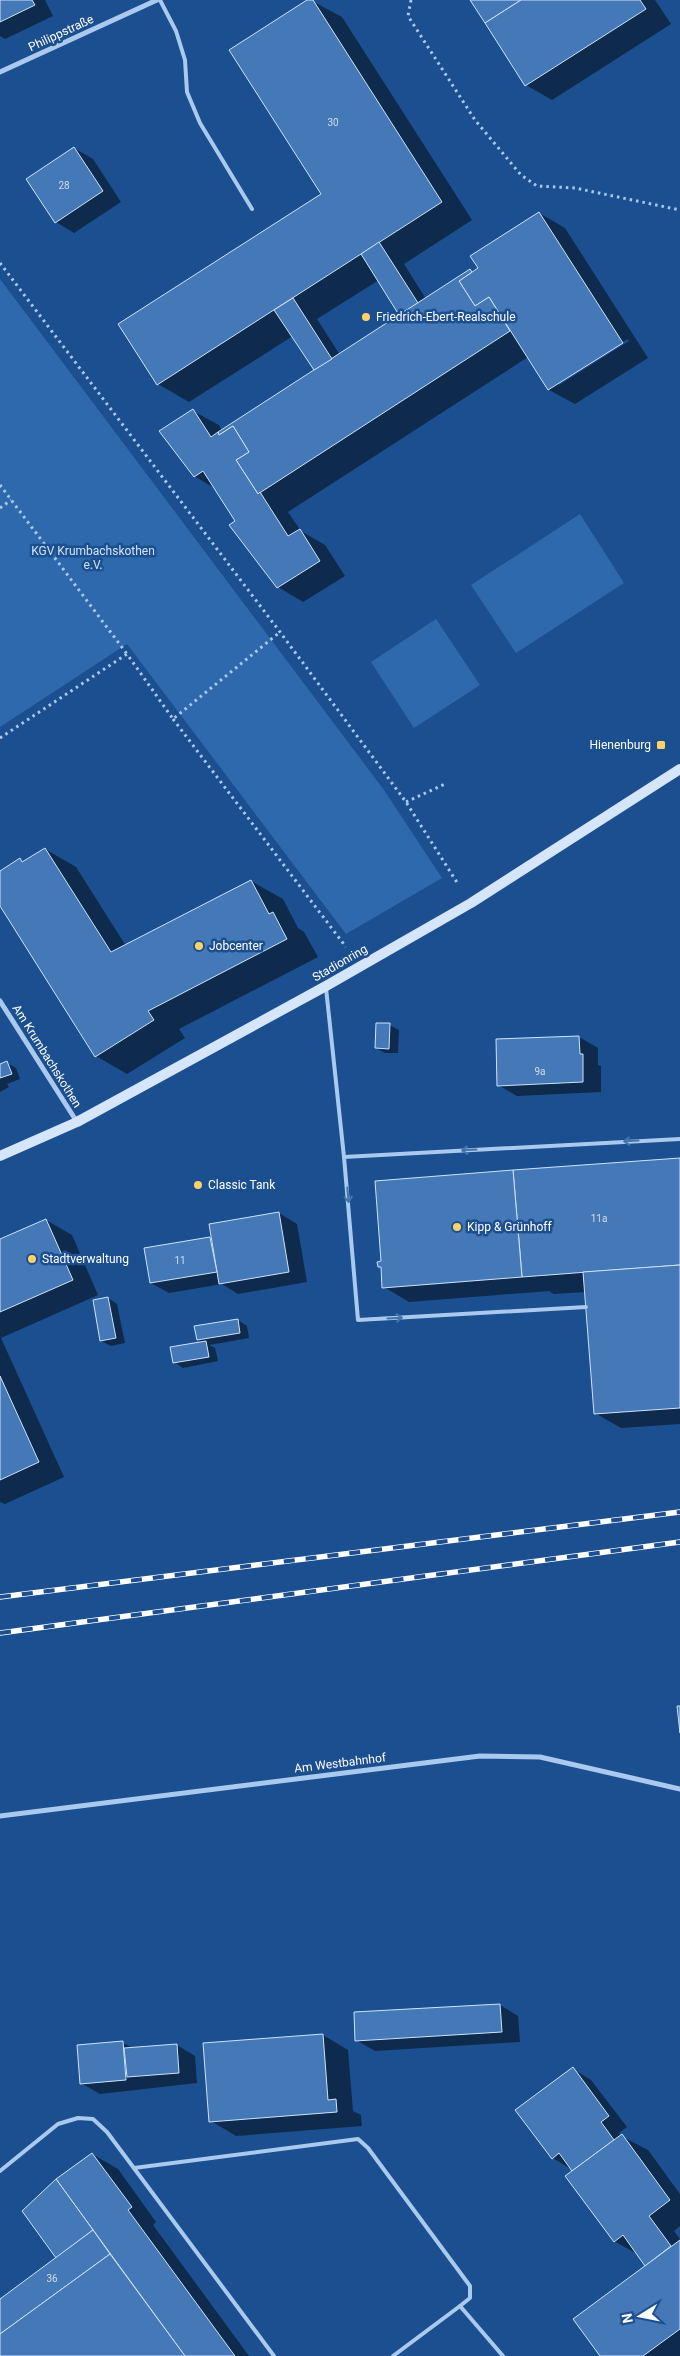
<svg xmlns="http://www.w3.org/2000/svg" width="680" height="2356" viewBox="0 0 680 2356" font-family="Roboto,sans-serif">
  <style>
    .green { fill: #2e69ad }
    .shadow { fill: #0007; fill-rule: evenodd }
    .building { fill: #4478b7; stroke: #cfe3fa }
    .lines { fill: none; stroke-linecap: round; stroke-linejoin: round }
    .path { stroke: #a9c9ee; stroke-width: 3; stroke-dasharray: 2.5 4; stroke-linecap: butt }
    .service { stroke: #a9c9ee; stroke-width: 4 }
    .minor { stroke: #a9c9ee; stroke-width: 5 }
    .secondary { stroke: #d6e6fa; stroke-width: 10 }
    .rail-casing { stroke: #fff; stroke-width: 5.5 }
    .rail { stroke: #1b4f8f; stroke-width: 4; stroke-dasharray: 11; stroke-linecap: butt }
    .oneway { stroke: #4674ac }
    .poi-dot { fill: #ffd166; stroke: #1b4f8f; stroke-width: 2 }
    .labels { text-anchor: middle; stroke-width: 5; stroke-linejoin: round; paint-order: stroke }
    .number-label { font-size: 10px; fill: #d0dded }
    .street-label { font-size: 12px; fill: #fff; stroke: #1b4f8f }
    .poi-label { font-size: 12px; fill: #fff; stroke: #1b4f8f; text-anchor: start }
    .park-label { font-size: 12px; fill: #cfe3fa; stroke: #1b4f8f }
  </style>
  <rect width="100%" height="100%" fill="#1b4f8f"/>
  <g class="green">
    <polygon points="0,279 384,790 442,878 346,934 127,644 0,727"/>
    <polygon points="580,514 624,583 516,653 471,585"/>
    <polygon points="436,619 480,685 414,728 371,662"/>
  </g>
  <g class="shadow">
    <polygon points="0,0 45,0 53,16 5,39 0,36"/>
    <path d="M 310,0 L 342,17 L 472,220 L 404,264 L 426,299 L 470,271 L 473,272 L 539,213 L 565,228 L 648,358 L 575,404 L 549,390 L 528,357 L 288,512 L 301,531 L 325,545 L 345,576 L 303,602 L 278,587 L 216,489 L 194,476 L 193,411 L 219,425 L 222,431 L 316,371 L 293,336 L 189,402 L 158,384 L 323,194 ZM 379,280 L 402,315 L 340,355 L 317,319 ZM 628,339 L 629,341 L 559,385 L 559,382 Z"/>
    <polygon points="471,0 655,0 671,24 552,100 526,85"/>
    <polygon points="74,148 93,159 121,202 74,233 56,222"/>
    <polygon points="45,849 76,867 126,946 251,881 283,899 298,928 304,932 318,957 179,1029 185,1038 127,1074 96,1056 0,904 0,873 20,860 24,862"/>
    <polygon points="389,1025 399,1030 398,1053 385,1053 376,1048"/>
    <polygon points="579,1037 598,1048 598,1065 601,1066 601,1092 517,1096 498,1085 497,1041"/>
    <polygon points="7,1063 16,1068 20,1079 7,1084 9,1087 0,1092 0,1065"/>
    <polygon points="680,1159 680,1424 621,1428 595,1413 586,1292 554,1294 549,1291 409,1302 384,1287 382,1269 379,1266"/>
    <polygon points="279,1213 297,1224 307,1282 238,1294 222,1284 169,1293 151,1283 145,1249 212,1238"/>
    <polygon points="46,1220 72,1235 98,1295 1,1338 64,1477 5,1504 0,1502 0,1240"/>
    <polygon points="108,1298 117,1304 125,1343 111,1346 101,1341"/>
    <polygon points="238,1320 247,1326 249,1338 209,1345 215,1348 218,1361 183,1368 174,1362 204,1343 198,1340"/>
    <polygon points="500,2005 518,2016 520,2042 375,2051 356,2040"/>
    <polygon points="323,2035 348,2050 353,2111 361,2115 362,2126 236,2136 211,2121"/>
    <polygon points="123,2043 133,2048 177,2045 195,2056 197,2083 100,2094 81,2083"/>
    <polygon points="573,2069 591,2080 627,2127 619,2133 621,2136 648,2150 680,2194 680,2226 674,2231 680,2239 680,2356 602,2356 647,2266 639,2255 614,2241 574,2171 553,2158"/>
    <polygon points="92,2154 118,2169 156,2222 153,2225 249,2356 0,2356 0,2300 58,2258 57,2180"/>
  </g>
  <g class="building">
    <polygon points="0,0 32,0 35,5 0,22"/>
    <polygon points="307,0 313,0 442,202 157,385 118,324 321,194 229,50"/>
    <polygon points="470,0 521,0 485,23"/>
    <polygon points="521,0 640,0 646,9 525,86 485,23"/>
    <polygon points="74,147 103,191 55,223 26,179"/>
    <polygon points="539,212 623,343 548,390 489,297 475,306 459,281 478,268 470,256"/>
    <polygon points="379,242 418,303 399,315 361,254"/>
    <polygon points="470,269 472,272 459,281 475,306 489,297 510,331 258,494 236,460 249,452 233,426 219,435 218,432"/>
    <polygon points="293,298 332,359 314,370 274,310"/>
    <polygon points="193,409 211,437 218,432 219,435 233,426 249,452 236,460 258,494 260,492 288,536 300,529 320,561 277,588 229,525 235,521 203,471 194,477 159,431"/>
    <polygon points="45,848 111,952 251,880 269,914 273,912 287,939 148,1011 154,1020 95,1057 0,906 0,871 20,858 22,862"/>
    <polygon points="376,1023 390,1023 389,1049 375,1048"/>
    <polygon points="579,1036 580,1054 583,1054 583,1082 497,1086 496,1039"/>
    <polygon points="7,1061 12,1074 0,1078 0,1064"/>
    <polygon points="680,1158 680,1265 522,1277 513,1170"/>
    <polygon points="513,1170 522,1277 382,1288 381,1267 378,1267 377,1262 381,1261 375,1181"/>
    <polygon points="279,1212 289,1272 219,1284 209,1224"/>
    <polygon points="46,1219 73,1280 0,1312 0,1239"/>
    <polygon points="210,1237 217,1272 150,1283 144,1248"/>
    <polygon points="680,1265 680,1408 594,1414 583,1272"/>
    <polygon points="108,1297 116,1338 100,1341 93,1300"/>
    <polygon points="238,1319 240,1333 197,1340 194,1326"/>
    <polygon points="206,1341 209,1357 173,1363 170,1347"/>
    <polygon points="0,1376 39,1462 0,1480"/>
    <polygon points="677,1706 680,1706 680,1733"/>
    <polygon points="500,2004 502,2032 355,2041 354,2012"/>
    <polygon points="323,2034 328,2100 336,2099 337,2112 209,2122 203,2043"/>
    <polygon points="123,2041 126,2080 80,2084 77,2045"/>
    <polygon points="177,2044 179,2073 127,2077 124,2048"/>
    <polygon points="573,2067 609,2116 601,2122 614,2140 572,2171 559,2153 552,2159 515,2110"/>
    <polygon points="622,2134 670,2200 649,2216 671,2246 645,2266 623,2235 614,2242 565,2176"/>
    <polygon points="92,2153 132,2207 128,2210 235,2356 185,2356 56,2179"/>
    <polygon points="56,2179 93,2230 56,2258 22,2211"/>
    <polygon points="93,2230 110,2254 0,2334 0,2299"/>
    <polygon points="680,2240 680,2329 643,2356 600,2356 573,2319"/>
    <polygon points="110,2254 185,2356 0,2356 0,2334"/>
  </g>
  <g class="lines">
    <g class="path">
      <polyline points="411,0 408,16 475,120 521,175 537,186 575,188 680,210"/>
      <polyline points="0,263 280,632 406,802 458,884"/>
      <polyline points="0,485 127,654"/>
      <polyline points="0,508 11,500"/>
      <polyline points="173,719 346,947"/>
      <polyline points="0,738 127,654 173,719 280,632"/>
      <polyline points="406,802 447,783"/>
    </g>
    <g class="service">
      <polyline points="160,0 176,31 185,60 187,92 200,123 252,209"/>
      <polyline points="326,988 344,1157"/>
      <polyline points="586,1307 358,1320 344,1157 680,1139"/>
      <polyline points="134,2168 358,2139 368,2148 470,2286 470,2298 460,2306"/>
      <polyline points="0,2171 58,2124 78,2118 93,2119 107,2132 274,2356"/>
      <polyline points="393,2356 460,2306 503,2356"/>
    </g>
    <g class="minor">
      <polyline points="0,72 157,0"/>
      <polyline points="0,1001 77,1122"/>
      <polyline points="0,1816 480,1756 540,1757 680,1789"/>
    </g>
    <polyline class="secondary" points="0,1156 77,1122 326,986 471,903 680,769"/>
    <defs>
      <g id="rail">
        <polyline points="0,1597 680,1512"/>
        <polyline points="0,1633 680,1542"/>
      </g>
    </defs>
    <use href="#rail" class="rail-casing"/>
    <use href="#rail" class="rail"/>
  </g>
  <defs><path id="oneway-shaft" d="M-6 0H5M1.5-3L5.5 0L1.5 3" fill="none" stroke-width="1.6" stroke-linecap="round" stroke-linejoin="round" transform="scale(1.25)"/></defs>
  <g class="oneway">
    <use href="#oneway-shaft" transform="translate(631 1141) rotate(177)"/>
    <use href="#oneway-shaft" transform="translate(469 1150) rotate(177)"/>
    <use href="#oneway-shaft" transform="translate(348 1195) rotate(85)"/>
    <use href="#oneway-shaft" transform="translate(395 1318) rotate(-3)"/>
  </g>
  <g class="poi-dot">
    <circle cx="366" cy="317" r="5"/>
    <rect x="656" y="740" width="10" height="10" rx="2.5"/>
    <circle cx="199" cy="946" r="5"/>
    <circle cx="198" cy="1185" r="5"/>
    <circle cx="457" cy="1227" r="5"/>
    <circle cx="32" cy="1259" r="5"/>
  </g>
  <g class="labels">
    <g class="number-label">
      <text x="333" y="126">30</text>
      <text x="64" y="189">28</text>
      <text x="540" y="1075">9a</text>
      <text x="599" y="1222">11a</text>
      <text x="180" y="1264">11</text>
      <text x="52" y="2282">36</text>
    </g>
    <g class="street-label">
      <text transform="translate(61 33) rotate(-25)" y="4">Philippstraße</text>
      <text transform="translate(340 963) rotate(-30)" y="4">Stadionring</text>
      <text transform="translate(47 1056) rotate(58)" y="4">Am Krumbachskothen</text>
      <text transform="translate(340 1763) rotate(-7)" y="4">Am Westbahnhof</text>
    </g>
    <g class="poi-label">
      <text x="376" y="321">Friedrich-Ebert-Realschule</text>
      <text x="651" y="749" text-anchor="end">Hienenburg</text>
      <text x="209" y="950">Jobcenter</text>
      <text x="208" y="1189">Classic Tank</text>
      <text x="467" y="1231">Kipp &amp; Grünhoff</text>
      <text x="42" y="1263">Stadtverwaltung</text>
    </g>
    <g class="park-label">
      <text x="93" y="555">KGV Krumbachskothen<tspan x="93" dy="14">e.V.</tspan></text>
    </g>
  </g>
  <g transform="translate(640 2316) rotate(260)" stroke="#1b4f8f" stroke-width="4" paint-order="stroke">
  <path d="M0-4L9 19L0 12L-9 19Z" fill="#ffffff"/>
  <text y="-8" font-size="14" font-weight="bold" text-anchor="middle" fill="#ffffff">N</text>
  </g>
</svg>
